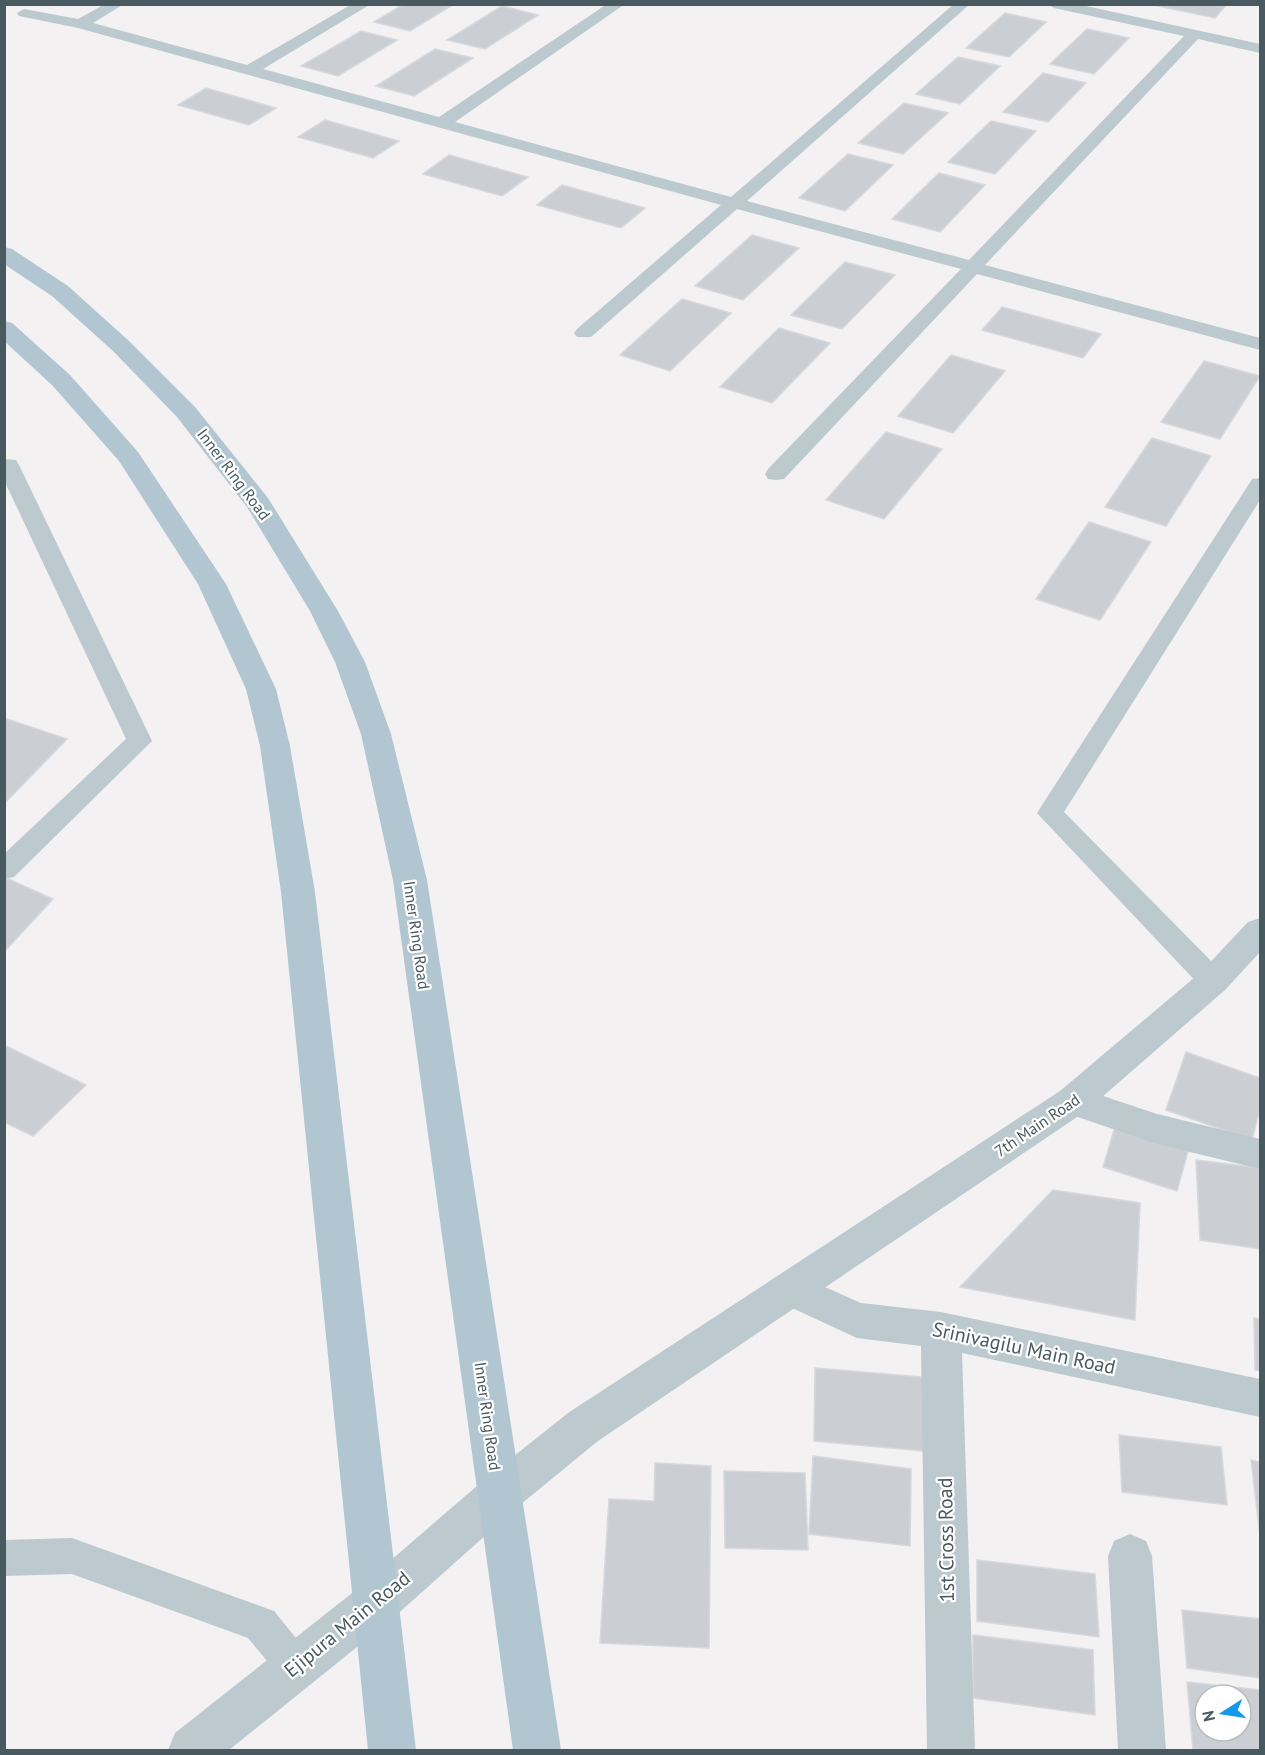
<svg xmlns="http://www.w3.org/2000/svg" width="1265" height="1755" viewBox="0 0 1265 1755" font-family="'PT Sans',sans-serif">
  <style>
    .building { fill: #cbcfd4; stroke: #d5d9dd; stroke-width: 1.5; fill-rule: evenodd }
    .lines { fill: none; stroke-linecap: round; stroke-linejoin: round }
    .service { fill: #bcc9ce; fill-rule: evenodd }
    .minor { fill: #bcc9ce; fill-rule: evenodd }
    .tertiary { fill: #bcc9ce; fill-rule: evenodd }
    .primary { fill: #b1c6d0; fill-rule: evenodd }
    .labels { text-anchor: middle; stroke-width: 4.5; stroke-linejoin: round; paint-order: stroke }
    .street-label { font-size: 16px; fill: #48595f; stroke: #fff }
    .near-street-label { font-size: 20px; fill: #48595f; stroke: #fff }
  </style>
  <rect width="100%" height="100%" fill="#f3f1f2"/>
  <g class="building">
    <polygon points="404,4 454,4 410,31 374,22"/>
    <polygon points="1149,4 1227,4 1215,18"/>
    <polygon points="502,6 538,15 485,49 447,40"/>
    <polygon points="1005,13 1046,22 1009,57 966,48"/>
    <polygon points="1087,29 1129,38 1094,74 1050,64"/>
    <polygon points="361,31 397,40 338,76 301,66"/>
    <polygon points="435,49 473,58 414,96 376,86"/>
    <polygon points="958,57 1000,66 960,104 916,94"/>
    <polygon points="1043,73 1086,83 1048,122 1003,112"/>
    <polygon points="206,88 276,108 249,125 178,105"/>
    <polygon points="904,103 948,113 903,154 858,143"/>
    <polygon points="325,120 399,141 373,158 298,137"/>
    <polygon points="991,121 1036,131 995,174 948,162"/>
    <polygon points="848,154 893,165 845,211 799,198"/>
    <polygon points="449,155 528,177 502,196 423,174"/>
    <polygon points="939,173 985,185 940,232 892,219"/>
    <polygon points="562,185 645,208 621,228 537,205"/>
    <polygon points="752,235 799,248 743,300 695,286"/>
    <polygon points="845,262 895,275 842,329 791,315"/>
    <polygon points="682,299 731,313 670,371 620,355"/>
    <polygon points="1002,307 1101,334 1083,358 982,330"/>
    <polygon points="779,328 830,343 772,403 720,387"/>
    <polygon points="951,355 1005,371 953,433 898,416"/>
    <polygon points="1204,361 1260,376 1220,439 1161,422"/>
    <polygon points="886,432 942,449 884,519 826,500"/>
    <polygon points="1152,438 1211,456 1166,526 1105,507"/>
    <polygon points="1089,522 1151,542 1100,620 1036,599"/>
    <polygon points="4,718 67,739 4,804"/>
    <polygon points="4,877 53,899 4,952"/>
    <polygon points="4,1045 86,1085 33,1136 4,1122"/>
    <polygon points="1186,1052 1260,1078 1260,1109 1252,1140 1166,1110"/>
    <polygon points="1117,1120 1190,1144 1177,1191 1103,1167"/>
    <polygon points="1196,1160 1260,1168 1260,1249 1200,1240"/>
    <polygon points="1053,1190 1140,1203 1135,1320 960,1287"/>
    <polygon points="1254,1318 1260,1319 1260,1371 1255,1370"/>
    <polygon points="815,1368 933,1378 934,1452 814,1441"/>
    <polygon points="1119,1435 1221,1447 1227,1505 1122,1492"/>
    <polygon points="813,1456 911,1469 910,1546 809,1534"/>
    <polygon points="1251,1460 1260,1462 1260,1536"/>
    <polygon points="655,1463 711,1466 709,1648 600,1643 609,1499 654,1501"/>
    <polygon points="724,1471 805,1473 808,1550 725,1548"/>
    <polygon points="977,1560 1095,1574 1099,1637 977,1621"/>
    <polygon points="1182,1610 1260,1619 1260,1678 1187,1668"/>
    <polygon points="973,1635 1093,1650 1095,1715 973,1698"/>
    <path d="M 1187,1682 L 1260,1690 L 1260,1750 L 1193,1750 ZM 1205,1695 L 1241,1695 L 1241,1731 L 1205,1731 Z"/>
  </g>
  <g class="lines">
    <g class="service">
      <polygon points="105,4 124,4 93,23 247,65 352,4 371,4 263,69 439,117 607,4 625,4 455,122 731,197 954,4 970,4 747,201 969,260 1184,36 1054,8 1047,4 1077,4 1260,44 1260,53 1198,39 985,265 1260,338 1260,350 977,274 784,479 776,480 768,479 765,474 768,469 961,269 737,209 591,337 577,337 574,333 577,329 721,205 78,28 19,16 17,13 24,9 78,19"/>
      <polygon points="4,459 16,460 19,465 152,741 14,877 4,879 4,854 126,739 4,480"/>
      <polygon points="1260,478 1260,500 1064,812 1223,973 1227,981 1223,989 1213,992 1203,989 1037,813 1249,484 1252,479"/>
      <polygon points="72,1538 274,1611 309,1654 315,1667 309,1680 296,1686 283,1680 248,1638 72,1574 4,1576 4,1540"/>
    </g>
    <g class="minor">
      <polygon points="1073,1086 1157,1114 1260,1139 1260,1169 1157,1144 1060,1111 1055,1101 1060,1091"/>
      <polygon points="791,1272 861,1303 941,1312 1260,1379 1260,1417 962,1353 975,1750 927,1750 921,1346 857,1338 777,1301 771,1289 777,1277"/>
      <polygon points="1130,1534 1146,1541 1152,1556 1166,1750 1118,1750 1108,1556 1114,1541"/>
    </g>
    <polygon class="tertiary" points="1260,918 1260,952 1225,990 1086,1111 598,1441 515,1509 393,1618 229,1750 168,1750 175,1733 361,1586 485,1479 568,1413 1060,1091 1201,972 1248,922"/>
    <g class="primary">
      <polygon points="4,247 12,249 68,286 129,341 195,407 268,498 338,611 365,662 391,734 427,880 561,1750 513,1750 393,880 361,734 335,662 310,611 247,507 177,417 113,351 52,296 4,264"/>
      <polygon points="4,321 12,323 70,375 138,452 226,584 276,689 290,746 315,892 416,1750 368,1750 281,892 260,746 246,689 198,584 119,461 52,385 4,341"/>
    </g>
  </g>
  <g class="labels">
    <g class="street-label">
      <text transform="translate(234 474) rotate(53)" y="6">Inner Ring Road</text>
      <text transform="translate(417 935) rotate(82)" y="6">Inner Ring Road</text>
      <text transform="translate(1037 1125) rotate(-34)" y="6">7th Main Road</text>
      <text transform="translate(488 1416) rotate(82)" y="6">Inner Ring Road</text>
    </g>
    <g class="near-street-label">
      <text transform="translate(1024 1348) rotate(12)" y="7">Srinivagilu Main Road</text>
      <text transform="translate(946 1540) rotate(-91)" y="7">1st Cross Road</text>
      <text transform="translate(347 1624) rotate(-39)" y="7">Ejipura Main Road</text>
    </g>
  </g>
  <rect width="1265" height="1755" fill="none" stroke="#48595f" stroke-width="12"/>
  <g transform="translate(1223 1713) rotate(258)"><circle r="28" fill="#ffffff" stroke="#b6bdbf" stroke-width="1.5"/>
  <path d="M0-4.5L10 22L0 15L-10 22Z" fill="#1599ea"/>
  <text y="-9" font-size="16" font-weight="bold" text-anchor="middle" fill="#48595f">N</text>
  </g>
</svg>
